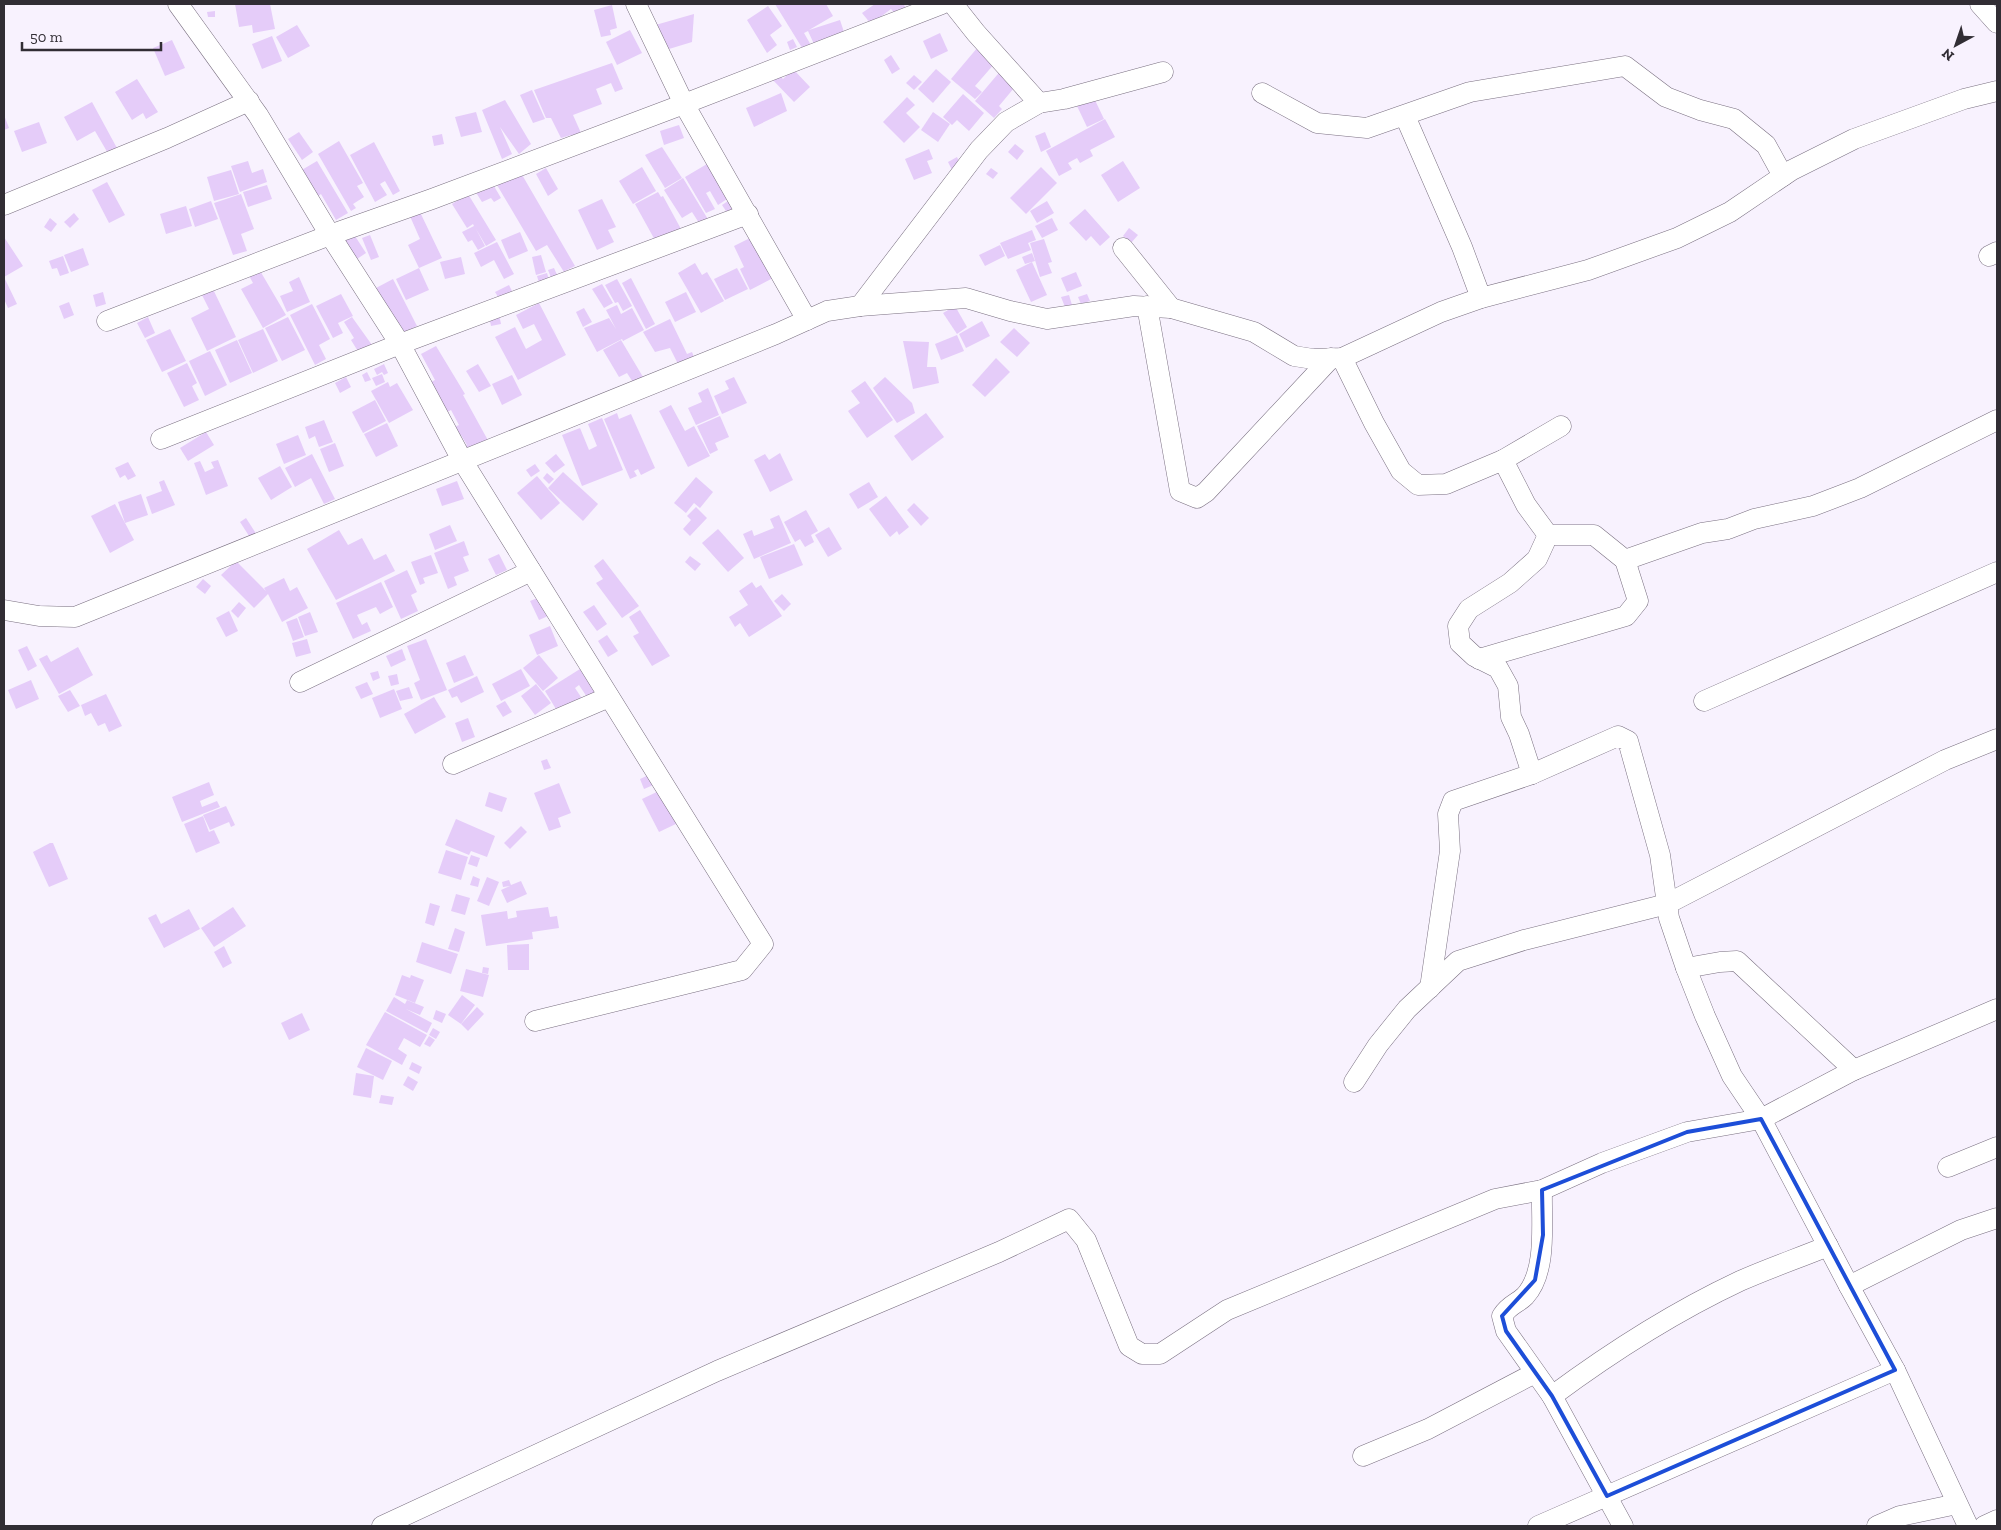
<svg xmlns="http://www.w3.org/2000/svg" width="2001" height="1530" viewBox="0 0 2001 1530" font-family="'Zilla Slab',serif">
  <style>
    .building { fill: #e5ccf9 }
    .lines { fill: none; stroke-linecap: round; stroke-linejoin: round }
    .street-casing { stroke: #7a7081; stroke-width: 21 }
    .street { stroke: #fff; stroke-width: 20 }
    .marked { fill: none; stroke: #1d4ed8; stroke-width: 4; stroke-linejoin: round }
  </style>
  <rect width="100%" height="100%" fill="#f8f2fe"/>
  <g class="building">
    <polygon points="235,4 270,4 275,29 253,33 252,25 239,27"/>
    <polygon points="775,4 826,4 833,16 809,30 840,20 845,35 814,44 808,31 804,33 812,47 804,51"/>
    <polygon points="875,4 903,4 908,10 898,17 891,9 871,24 862,13"/>
    <polygon points="612,5 617,28 610,30 611,35 601,37 594,10"/>
    <polygon points="768,6 782,26 770,35 777,45 767,53 747,20"/>
    <polygon points="215,11 215,17 208,17 207,12"/>
    <polygon points="694,14 692,42 669,49 652,26"/>
    <polygon points="297,25 310,46 288,58 276,37"/>
    <polygon points="630,30 642,53 617,65 606,42"/>
    <polygon points="940,33 948,51 931,59 923,41"/>
    <polygon points="272,36 282,61 262,69 252,44"/>
    <polygon points="793,39 797,47 790,50 787,42"/>
    <polygon points="172,40 185,68 165,76 153,48"/>
    <polygon points="978,47 995,63 975,86 982,92 975,99 951,79"/>
    <polygon points="891,55 900,69 892,74 884,60"/>
    <polygon points="612,63 623,89 615,92 611,83 596,89 602,104 573,115 581,133 574,138 571,135 561,138 551,118 546,118 534,90"/>
    <polygon points="1003,68 1019,82 999,106 1002,109 994,118 975,101"/>
    <polygon points="793,69 810,87 794,102 772,79 778,73 783,79"/>
    <polygon points="936,69 951,82 933,103 918,89"/>
    <polygon points="914,75 922,82 914,90 906,83"/>
    <polygon points="137,79 158,112 146,119 143,113 132,120 115,92"/>
    <polygon points="532,90 545,119 533,123 520,95"/>
    <polygon points="781,93 787,111 754,127 746,108"/>
    <polygon points="963,94 984,113 969,131 957,120 952,125 943,117"/>
    <polygon points="907,97 915,105 906,113 920,127 904,143 883,122"/>
    <polygon points="1094,98 1104,119 1087,127 1077,106"/>
    <polygon points="505,100 531,144 519,154 500,127 512,154 502,159 482,110"/>
    <polygon points="92,102 118,150 109,155 95,131 77,141 64,117"/>
    <polygon points="476,112 482,132 461,137 455,117"/>
    <polygon points="933,112 950,124 938,142 921,130"/>
    <polygon points="4,115 9,128 4,130"/>
    <polygon points="1105,119 1115,137 1090,150 1093,156 1080,163 1077,158 1068,163 1072,169 1059,176 1046,151"/>
    <polygon points="39,122 47,143 22,152 14,131"/>
    <polygon points="679,125 684,138 664,145 660,131"/>
    <polygon points="299,132 313,152 302,160 288,139"/>
    <polygon points="1045,132 1051,147 1041,152 1035,136"/>
    <polygon points="442,134 444,144 434,146 432,136"/>
    <polygon points="339,141 363,183 357,186 364,197 353,204 356,208 351,211 318,154"/>
    <polygon points="374,142 400,191 393,195 385,181 380,184 387,195 375,202 350,155"/>
    <polygon points="1015,144 1024,151 1017,160 1008,152"/>
    <polygon points="662,147 682,178 665,188 645,155"/>
    <polygon points="929,149 933,159 927,161 932,173 914,180 905,159"/>
    <polygon points="957,157 961,166 952,170 948,162"/>
    <polygon points="248,161 252,173 263,169 267,182 240,192 231,166"/>
    <polygon points="317,161 348,213 336,220 321,194 311,201 295,174"/>
    <polygon points="1123,161 1140,188 1118,202 1101,175"/>
    <polygon points="707,164 727,199 718,205 710,191 706,193 715,209 706,213 685,177"/>
    <polygon points="642,167 656,191 633,204 619,181"/>
    <polygon points="1041,167 1057,183 1026,214 1010,198"/>
    <polygon points="546,168 558,189 548,196 536,174"/>
    <polygon points="991,168 998,173 993,179 986,174"/>
    <polygon points="231,170 239,194 214,201 207,177"/>
    <polygon points="521,173 575,266 565,271 564,272 547,245 536,251 497,185"/>
    <polygon points="683,178 709,221 701,226 692,212 682,218 664,190"/>
    <polygon points="491,181 501,198 494,202 491,198 482,202 475,191"/>
    <polygon points="107,182 125,215 109,223 92,190"/>
    <polygon points="267,185 272,199 248,207 243,192"/>
    <polygon points="658,192 661,197 663,196 681,229 656,242 635,204"/>
    <polygon points="241,194 254,229 241,234 247,251 233,255 214,203"/>
    <polygon points="468,194 496,240 486,246 476,229 485,246 478,250 472,240 468,242 462,232 474,226 473,224 467,228 452,204"/>
    <polygon points="602,199 616,227 608,230 614,242 597,250 578,210"/>
    <polygon points="731,199 737,207 728,214 722,205"/>
    <polygon points="211,201 218,219 195,227 189,209"/>
    <polygon points="1047,201 1054,213 1037,223 1030,211"/>
    <polygon points="186,206 192,226 166,234 160,214"/>
    <polygon points="1085,209 1110,237 1100,246 1091,236 1086,241 1069,223"/>
    <polygon points="419,210 442,258 419,268 408,245 420,239 409,214"/>
    <polygon points="74,213 79,219 70,228 64,222"/>
    <polygon points="50,218 57,224 51,232 44,227"/>
    <polygon points="1052,218 1058,230 1042,238 1035,226"/>
    <polygon points="1129,228 1138,235 1131,243 1123,236"/>
    <polygon points="1032,230 1036,240 1028,243 1031,250 1008,259 1000,243"/>
    <polygon points="520,232 528,251 509,259 501,240"/>
    <polygon points="353,233 366,253 348,265 335,245"/>
    <polygon points="370,235 379,257 371,260 362,238"/>
    <polygon points="4,237 23,266 4,277 17,304 8,308 4,299"/>
    <polygon points="752,237 773,278 750,290 740,269 744,267 734,246"/>
    <polygon points="1044,239 1052,262 1048,263 1052,273 1040,277 1030,243"/>
    <polygon points="497,242 514,274 504,279 494,260 481,267 474,253"/>
    <polygon points="1000,245 1005,256 985,266 979,255"/>
    <polygon points="83,248 89,265 71,272 64,255"/>
    <polygon points="1032,253 1035,261 1025,264 1022,257"/>
    <polygon points="541,255 546,272 536,275 532,257"/>
    <polygon points="63,256 69,273 60,276 57,268 52,269 49,261"/>
    <polygon points="461,257 465,274 445,279 440,262"/>
    <polygon points="1032,262 1047,295 1031,302 1016,270"/>
    <polygon points="695,263 702,275 707,272 724,301 701,313 678,273"/>
    <polygon points="419,268 429,290 406,300 396,279"/>
    <polygon points="554,268 558,277 552,280 548,270"/>
    <polygon points="737,268 748,289 725,300 714,279"/>
    <polygon points="259,269 286,315 263,328 241,289 253,283 248,274"/>
    <polygon points="1076,272 1082,286 1067,292 1061,278"/>
    <polygon points="547,273 549,280 539,283 537,276"/>
    <polygon points="299,277 310,302 287,312 280,296 293,291 289,282"/>
    <polygon points="631,278 655,324 646,329 622,283"/>
    <polygon points="393,279 417,326 392,339 376,288"/>
    <polygon points="617,279 632,306 623,311 618,302 615,303 605,285"/>
    <polygon points="602,284 613,303 604,308 592,289"/>
    <polygon points="211,285 236,337 207,351 191,318 209,309 200,291"/>
    <polygon points="509,285 513,293 500,300 495,292"/>
    <polygon points="103,292 106,304 96,307 93,295"/>
    <polygon points="686,292 696,312 675,322 665,302"/>
    <polygon points="341,294 353,316 338,323 343,333 333,338 316,306"/>
    <polygon points="1087,294 1090,301 1081,304 1078,297"/>
    <polygon points="1069,295 1072,305 1065,307 1061,297"/>
    <polygon points="69,302 74,315 64,319 59,306"/>
    <polygon points="539,303 566,355 518,380 495,337 515,327 526,349 542,340 534,324 523,329 516,315"/>
    <polygon points="312,304 330,339 319,345 326,359 315,365 290,315"/>
    <polygon points="617,305 621,314 632,308 644,330 623,341 622,339 597,352 584,328 609,318 616,329 606,310"/>
    <polygon points="955,306 967,327 957,334 943,313"/>
    <polygon points="584,308 592,322 583,327 576,312"/>
    <polygon points="499,314 501,324 491,326 489,316"/>
    <polygon points="148,317 155,333 145,338 137,323"/>
    <polygon points="288,317 305,350 282,361 265,328"/>
    <polygon points="352,317 372,345 359,353 351,340 354,338 344,322"/>
    <polygon points="670,319 687,354 692,352 696,362 681,370 670,348 655,352 643,332"/>
    <polygon points="982,321 990,336 966,348 959,334"/>
    <polygon points="1014,328 1030,343 1017,357 1000,342"/>
    <polygon points="170,329 186,361 162,372 146,340"/>
    <polygon points="263,329 278,361 253,373 238,340"/>
    <polygon points="957,335 964,351 941,360 935,344"/>
    <polygon points="237,340 252,373 230,383 215,350"/>
    <polygon points="621,340 646,382 636,387 627,373 619,377 603,350"/>
    <polygon points="903,341 929,342 927,367 936,367 939,383 913,389"/>
    <polygon points="436,346 465,394 463,395 490,444 463,458 458,449 467,445 461,435 456,438 450,429 459,425 451,410 442,415 425,385 435,380 421,354"/>
    <polygon points="210,351 227,385 205,396 189,361"/>
    <polygon points="996,358 1010,372 985,397 972,385"/>
    <polygon points="187,363 197,383 192,386 199,400 184,407 167,373"/>
    <polygon points="384,364 388,373 384,375 382,372 377,375 374,369"/>
    <polygon points="478,364 491,386 479,392 466,371"/>
    <polygon points="367,372 371,380 365,382 362,375"/>
    <polygon points="382,374 385,382 376,386 372,378"/>
    <polygon points="512,375 522,395 502,405 492,384"/>
    <polygon points="346,377 351,387 340,393 335,383"/>
    <polygon points="734,377 747,403 722,414 714,396 729,389 725,381"/>
    <polygon points="885,377 912,403 915,413 897,423 873,388"/>
    <polygon points="865,381 893,420 867,438 848,411 860,403 851,391"/>
    <polygon points="388,382 390,387 397,383 413,410 389,423 371,391"/>
    <polygon points="708,388 719,415 696,425 688,408 702,402 698,393"/>
    <polygon points="375,400 386,421 363,433 352,412"/>
    <polygon points="671,405 685,431 694,426 710,456 688,467 659,411"/>
    <polygon points="617,413 619,419 631,414 655,468 641,475 638,469 634,471 637,476 630,479 604,419"/>
    <polygon points="926,413 944,437 912,461 894,436"/>
    <polygon points="720,416 729,437 715,443 718,450 710,454 697,426"/>
    <polygon points="602,418 623,470 582,486 562,435 580,428 589,450 597,446 588,424"/>
    <polygon points="324,420 333,442 319,447 315,436 309,439 305,427"/>
    <polygon points="387,423 398,446 376,457 364,434"/>
    <polygon points="206,432 214,445 188,461 180,448"/>
    <polygon points="298,435 306,455 284,464 276,444"/>
    <polygon points="335,443 344,466 329,472 320,449"/>
    <polygon points="780,453 793,480 770,492 754,460 765,454 769,460"/>
    <polygon points="312,454 335,499 324,504 311,478 295,487 285,468"/>
    <polygon points="556,454 565,465 554,473 545,463"/>
    <polygon points="218,460 228,486 206,495 194,463 200,461 205,472 214,468 211,462"/>
    <polygon points="128,462 136,476 128,480 125,475 120,478 115,468"/>
    <polygon points="535,464 540,471 531,477 526,470"/>
    <polygon points="280,466 292,487 271,500 258,478"/>
    <polygon points="563,472 598,504 583,521 548,488"/>
    <polygon points="547,473 554,479 549,484 543,478"/>
    <polygon points="537,476 560,503 541,520 517,493"/>
    <polygon points="696,477 713,492 700,508 694,503 686,513 674,503"/>
    <polygon points="164,480 175,505 152,514 146,497 162,491 159,482"/>
    <polygon points="457,481 464,499 442,506 436,489"/>
    <polygon points="869,482 878,497 858,509 849,494"/>
    <polygon points="141,494 148,515 125,523 118,502"/>
    <polygon points="886,496 909,527 899,535 897,531 890,537 869,509"/>
    <polygon points="914,503 929,518 921,526 907,510"/>
    <polygon points="115,504 134,540 110,553 91,516"/>
    <polygon points="696,507 707,518 690,536 683,529 691,520 687,516"/>
    <polygon points="806,510 818,531 811,535 814,542 805,547 800,539 795,542 784,522"/>
    <polygon points="779,515 791,543 754,559 743,534 752,530 754,536 774,528 770,519"/>
    <polygon points="246,518 257,535 251,539 240,522"/>
    <polygon points="450,525 457,541 435,550 429,534"/>
    <polygon points="829,527 842,549 828,557 815,535"/>
    <polygon points="718,529 744,558 728,572 702,543"/>
    <polygon points="339,530 348,545 362,538 374,560 386,554 395,571 336,600 307,549"/>
    <polygon points="464,541 469,555 463,557 469,571 454,577 457,585 448,589 434,553"/>
    <polygon points="794,544 803,565 769,579 760,557"/>
    <polygon points="499,554 507,570 496,575 488,559"/>
    <polygon points="431,555 438,573 423,578 425,583 420,585 411,562"/>
    <polygon points="690,556 701,564 695,571 685,562"/>
    <polygon points="603,559 639,606 622,618 596,583 603,579 594,566"/>
    <polygon points="236,561 266,591 264,588 284,578 290,591 297,587 308,608 282,622 268,594 254,608 221,575"/>
    <polygon points="407,570 417,592 411,595 418,611 401,619 384,581"/>
    <polygon points="203,579 211,586 205,594 196,587"/>
    <polygon points="381,582 393,607 380,614 376,607 357,615 362,625 367,622 371,631 353,639 336,603"/>
    <polygon points="752,582 756,588 761,585 782,616 749,637 740,623 735,627 729,617 748,605 739,591"/>
    <polygon points="782,594 791,604 784,611 774,601"/>
    <polygon points="540,597 548,616 539,620 530,601"/>
    <polygon points="239,602 246,608 238,618 231,611"/>
    <polygon points="594,605 607,624 597,631 583,612"/>
    <polygon points="640,610 670,656 652,666 633,636 639,633 629,617"/>
    <polygon points="229,611 238,631 226,637 216,618"/>
    <polygon points="310,612 318,632 305,636 298,617"/>
    <polygon points="297,618 304,637 293,641 286,622"/>
    <polygon points="550,626 558,646 537,655 529,635"/>
    <polygon points="607,635 618,651 608,657 598,641"/>
    <polygon points="307,639 311,653 296,657 292,643"/>
    <polygon points="426,639 447,690 421,700 414,683 420,680 407,646"/>
    <polygon points="27,646 37,666 28,671 18,650"/>
    <polygon points="78,647 93,675 59,694 39,659 47,655 51,662"/>
    <polygon points="402,649 406,660 391,667 386,656"/>
    <polygon points="465,655 474,675 454,683 446,663"/>
    <polygon points="539,655 558,678 543,691 523,668"/>
    <polygon points="521,669 530,686 501,701 492,684"/>
    <polygon points="580,669 595,692 587,697 579,685 575,688 583,700 559,714 545,691"/>
    <polygon points="378,671 380,678 373,681 370,673"/>
    <polygon points="397,674 399,684 391,686 388,676"/>
    <polygon points="477,676 484,692 461,703 457,696 452,698 448,690"/>
    <polygon points="31,680 39,699 16,709 8,690"/>
    <polygon points="367,682 373,694 361,699 355,687"/>
    <polygon points="536,684 551,703 535,715 521,696"/>
    <polygon points="409,687 413,698 400,701 396,691"/>
    <polygon points="394,689 402,709 380,718 372,698"/>
    <polygon points="70,690 80,706 68,712 58,696"/>
    <polygon points="106,694 122,726 109,732 105,723 98,726 91,713 85,716 81,705"/>
    <polygon points="434,697 446,717 415,734 404,714"/>
    <polygon points="505,701 512,712 503,717 496,706"/>
    <polygon points="468,718 475,737 462,742 455,723"/>
    <polygon points="547,759 551,768 544,770 541,761"/>
    <polygon points="653,773 658,783 644,789 640,779"/>
    <polygon points="209,782 214,795 200,801 202,807 217,801 220,807 182,822 172,797"/>
    <polygon points="559,783 571,813 558,818 561,827 549,831 534,793"/>
    <polygon points="663,789 680,822 659,832 642,799"/>
    <polygon points="489,792 507,798 502,812 485,806"/>
    <polygon points="226,806 235,825 231,827 229,822 210,830 203,815"/>
    <polygon points="203,816 209,832 214,830 220,843 196,853 184,824"/>
    <polygon points="456,819 495,836 487,857 471,851 469,855 445,845"/>
    <polygon points="521,826 527,832 510,849 504,843"/>
    <polygon points="50,843 53,843 68,879 49,887 33,852"/>
    <polygon points="446,850 468,857 461,880 438,873"/>
    <polygon points="471,855 480,858 477,867 468,864"/>
    <polygon points="473,876 480,879 478,887 470,885"/>
    <polygon points="487,877 499,882 489,906 477,901"/>
    <polygon points="509,880 511,885 521,881 527,894 507,903 501,890 510,886 503,887 502,882"/>
    <polygon points="456,894 470,898 465,915 451,911"/>
    <polygon points="430,903 440,906 434,926 425,923"/>
    <polygon points="233,907 246,926 214,947 201,928"/>
    <polygon points="548,907 550,917 557,916 559,928 532,932 533,939 486,946 481,915 507,911 508,919 517,917 516,911"/>
    <polygon points="189,909 200,929 164,948 148,918 156,914 161,924"/>
    <polygon points="455,928 465,932 459,952 448,949"/>
    <polygon points="422,942 458,954 451,974 416,962"/>
    <polygon points="529,944 529,970 508,970 507,945"/>
    <polygon points="224,946 232,963 223,968 214,952"/>
    <polygon points="483,967 489,968 488,974 482,973"/>
    <polygon points="466,969 489,975 483,997 460,991"/>
    <polygon points="402,975 410,978 411,975 424,980 415,1003 395,995"/>
    <polygon points="462,995 475,1005 461,1024 448,1015"/>
    <polygon points="394,997 405,1004 407,1000 424,1007 420,1015 406,1009 432,1023 427,1033 386,1011"/>
    <polygon points="477,1007 484,1014 468,1031 461,1024"/>
    <polygon points="436,1010 446,1014 442,1023 433,1019"/>
    <polygon points="385,1012 427,1035 420,1047 404,1038 398,1049 407,1055 402,1065 366,1045"/>
    <polygon points="302,1013 310,1030 289,1040 281,1023"/>
    <polygon points="433,1028 440,1032 436,1039 429,1035"/>
    <polygon points="429,1036 435,1040 430,1047 424,1044"/>
    <polygon points="366,1048 392,1061 383,1080 357,1067"/>
    <polygon points="412,1062 422,1067 419,1074 409,1069"/>
    <polygon points="356,1073 374,1076 371,1098 353,1095"/>
    <polygon points="408,1076 418,1082 413,1091 403,1085"/>
    <polygon points="381,1095 394,1097 392,1105 379,1103"/>
  </g>
  <g class="lines">
    <defs>
      <g id="street">
        <polyline points="178,4 258,115 330,235 400,344 462,460 763,944 742,970 535,1021"/>
        <polyline points="636,4 684,104 807,320"/>
        <polyline points="953,4 976,33 1039,103"/>
        <polyline points="1980,4 1997,23"/>
        <polyline points="1262,93 1317,123 1367,128 1470,92 1625,66 1666,97 1700,110 1734,119 1766,145 1783,176"/>
        <polyline points="1405,116 1462,247 1481,298"/>
        <polyline points="4,205 167,138 249,101"/>
        <polyline points="1123,248 1171,308"/>
        <polyline points="1989,256 1997,252"/>
        <polyline points="860,306 979,150 1006,122 1039,103 1064,99 1163,72"/>
        <polyline points="1147,306 1180,491 1197,498 1206,492 1331,358"/>
        <polyline points="107,321 330,235 432,199 684,104 942,4"/>
        <polyline points="1342,358 1374,423 1401,471 1418,485 1446,484 1503,460 1526,505 1548,535 1594,535 1625,560 1702,533 1728,529 1754,519 1813,506 1860,488 1997,420"/>
        <polyline points="161,439 400,344 748,214"/>
        <polyline points="1503,460 1561,426"/>
        <polyline points="4,610 39,616 75,617 776,334 827,311 860,306 966,298 1010,311 1047,319 1134,306 1171,308 1254,332 1294,356 1313,359 1342,358 1441,312 1481,298 1588,270 1677,238 1730,212 1792,170 1854,139 1964,99 1997,91"/>
        <polyline points="1479,659 1626,616 1638,601 1625,560"/>
        <polyline points="300,682 531,571"/>
        <polyline points="1704,701 1997,572"/>
        <polyline points="453,764 609,697"/>
        <polyline points="1532,774 1519,734 1511,717 1508,686 1498,668 1474,656 1460,643 1458,626 1469,609 1510,583 1537,559 1548,535"/>
        <polyline points="1686,968 1720,962 1737,961 1854,1070"/>
        <polyline points="1430,988 1450,851 1448,814 1453,801 1532,774 1618,736 1628,741 1660,855 1669,918 1686,968 1705,1016 1732,1076 1761,1119 1849,1286 1895,1370 1968,1526"/>
        <polyline points="1354,1082 1378,1045 1407,1009 1458,961 1524,940 1667,904 1945,760 1997,739"/>
        <polyline points="1948,1167 1997,1147"/>
        <path d="M 1542,1190 C 1541,1221 1548,1271 1525,1296 C 1517,1304 1510,1304 1502,1316 L 1506,1331 L 1552,1396 L 1623,1526"/>
        <polyline points="1849,1286 1961,1230 1997,1218"/>
        <path d="M 1552,1396 C 1610,1353 1674,1312 1740,1281 C 1769,1268 1799,1258 1828,1246"/>
        <polyline points="1363,1456 1428,1429 1535,1373"/>
        <polyline points="382,1526 717,1371 999,1252 1069,1219 1086,1240 1129,1346 1142,1354 1160,1354 1227,1310 1495,1199 1542,1190 1602,1163 1687,1132 1761,1119 1854,1070 1997,1009"/>
        <polyline points="1538,1526 1895,1370"/>
        <polyline points="1877,1526 1900,1516 1957,1504"/>
        <polyline points="1984,1526 1997,1520"/>
      </g>
    </defs>
    <use href="#street" class="street-casing"/>
    <use href="#street" class="street"/>
  </g>
  <path class="marked" d="M 1761,1119 L 1895,1370 L 1607,1496 L 1552,1396 L 1506,1331 L 1502,1316 L 1535,1280 L 1543,1235 L 1542,1190 L 1687,1132 Z"/>
  <rect width="2001" height="1530" fill="none" stroke="#312d34" stroke-width="10"/>
  <g transform="translate(1956 45) rotate(220)" stroke="#f8f2fe" stroke-width="4" paint-order="stroke">
  <path d="M0-4L9 19L0 12L-9 19Z" fill="#312d34"/>
  <text y="-8" font-size="14" font-weight="bold" text-anchor="middle" fill="#312d34">N</text>
  </g>
  <path d="M22 42v8h139v-8" fill="none" stroke="#312d34" stroke-width="2.5"/>
  <text x="30" y="42" font-size="15" fill="#312d34" stroke="#f8f2fe" stroke-width="4" paint-order="stroke">50 m</text>
</svg>
